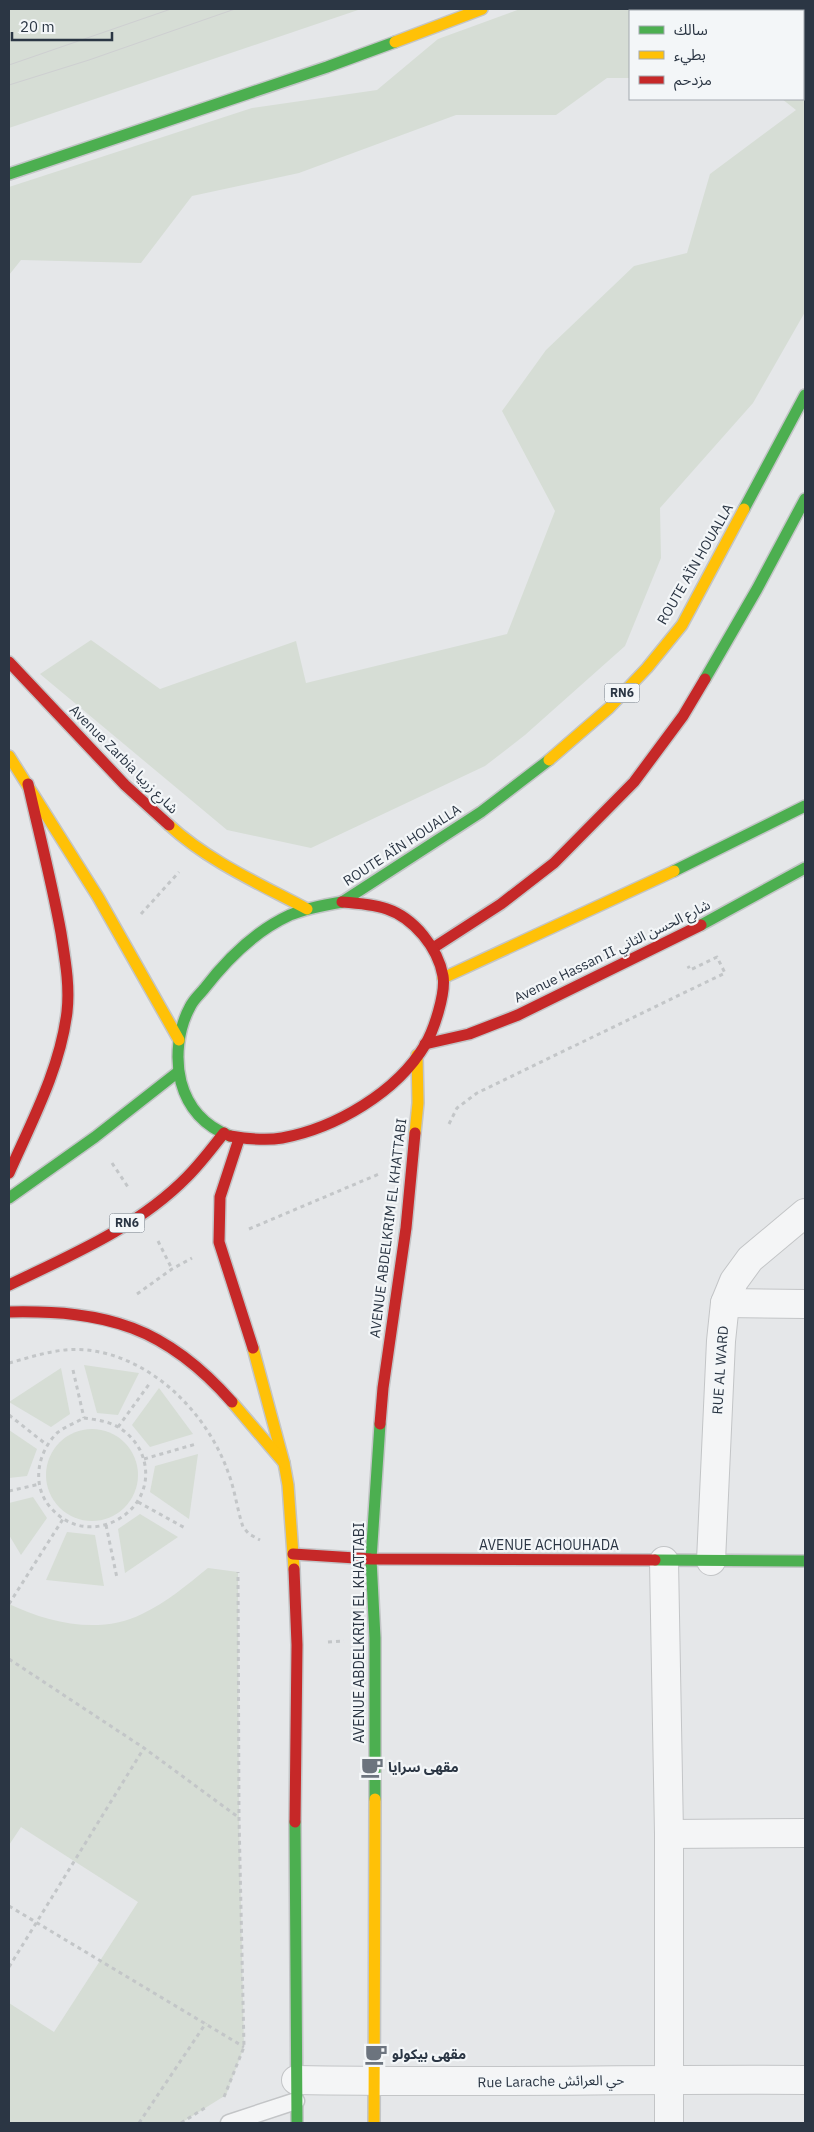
<svg xmlns="http://www.w3.org/2000/svg" width="814" height="2132" viewBox="0 0 814 2132" font-family="'IBM Plex Sans','Noto Sans Arabic',sans-serif">
  <style>
    .green { fill: #d6ddd5 }
    .lines { fill: none; stroke-linecap: round; stroke-linejoin: round }
    .lane-casing { stroke: #c3c5c7; stroke-width: 19 }
    .street-casing { stroke: #c3c5c7; stroke-width: 30 }
    .fast-casing { stroke: #c3c5c7; stroke-width: 14 }
    .slow-casing { stroke: #c3c5c7; stroke-width: 14 }
    .jam-casing { stroke: #c3c5c7; stroke-width: 14 }
    .path { stroke: #c3c6c8; stroke-width: 3; stroke-dasharray: 4 4; stroke-linecap: butt }
    .lane { stroke: #f4f5f6; stroke-width: 16 }
    .street { stroke: #f4f5f6; stroke-width: 28 }
    .fast { stroke: #4caf50; stroke-width: 11 }
    .slow { stroke: #ffc107; stroke-width: 11 }
    .jam { stroke: #c62828; stroke-width: 11 }
    .tram { stroke: #cecfd1; stroke-width: 1 }
    .labels { text-anchor: middle; stroke-width: 4.5; stroke-linejoin: round; paint-order: stroke }
    .shield { fill: #f3f6f8; stroke: #67707a; stroke-width: 1 }
    .shield-label { font-size: 12px; font-weight: bold; fill: #2b3644 }
    .street-label { font-size: 14px; fill: #2b3644; stroke: #f3f6f8 }
    .poi-label { font-size: 14px; font-weight: bold; fill: #2b3644; stroke: #f3f6f8; text-anchor: start }
  </style>
  <rect width="100%" height="100%" fill="#e5e7e9"/>
  <g class="green">
    <polygon points="9,9 361,9 9,128"/>
    <polygon points="520,9 805,9 805,312 753,403 660,508 661,558 625,646 525,735 485,766 311,848 227,830 40,674 91,640 160,689 296,641 306,683 507,634 555,511 502,411 546,350 634,266 687,253 710,174 796,110 782,99 803,99 803,11 630,11 630,78 607,78 556,115 456,115 299,173 192,196 141,263 21,260 9,275 9,187 252,108 377,90 438,39"/>
    <polygon points="84,1365 139,1373 118,1415 97,1413"/>
    <polygon points="61,1368 70,1414 51,1427 9,1402"/>
    <polygon points="159,1388 193,1434 150,1447 132,1425"/>
    <circle cx="92" cy="1475" r="46"/>
    <polygon points="9,1430 37,1449 27,1476 9,1478"/>
    <polygon points="198,1454 189,1519 150,1492 155,1466"/>
    <polygon points="33,1497 47,1518 21,1555 9,1535 9,1503"/>
    <polygon points="140,1514 178,1537 125,1573 118,1529"/>
    <polygon points="67,1532 95,1535 104,1586 46,1580"/>
    <path d="M 208,1568 L 238,1572 L 239,1817 L 244,2047 L 226,2095 L 181,2123 L 9,2123 L 9,2003 L 54,2032 L 138,1902 L 21,1827 L 9,1845 L 9,1604 C 49,1623 100,1635 142,1614 C 167,1602 187,1585 208,1568 Z"/>
  </g>
  <g class="lines">
    <defs>
      <polyline id="lane" points="229,2123 296,2101"/>
      <g id="street">
        <polyline points="725,1303 805,1304"/>
        <polyline points="664,1561 669,1834 669,2123"/>
        <polyline points="711,1561 721,1341 725,1303 734,1281 750,1259 805,1213"/>
        <polyline points="669,1834 805,1833"/>
        <path d="M 296,2080 C 466,2083 636,2079 805,2080"/>
      </g>
      <g id="fast">
        <polyline points="9,174 327,67 395,42"/>
        <polyline points="744,509 805,395"/>
        <polyline points="705,679 757,589 805,499"/>
        <polyline points="674,871 805,806"/>
        <polyline points="342,902 481,812 549,760"/>
        <polyline points="701,925 805,868"/>
        <path d="M 230,1136 C 204,1126 188,1108 181,1082 C 175,1058 178,1029 190,1007 C 193,1000 199,995 204,989 C 227,959 255,931 290,915 C 307,908 324,905 342,902"/>
        <polyline points="9,1198 95,1137 178,1072"/>
        <polyline points="655,1560 805,1561"/>
        <polyline points="375,1799 375,1638 371,1559 380,1424"/>
        <polyline points="295,1822 297,2123"/>
      </g>
      <g id="slow">
        <polyline points="395,42 482,9"/>
        <polyline points="9,756 98,897 179,1040"/>
        <polyline points="549,760 609,708 647,668 682,625 744,509"/>
        <path d="M 169,825 C 208,861 260,884 307,909"/>
        <polyline points="443,978 674,871"/>
        <polyline points="415,1133 418,1103 417,1055"/>
        <polyline points="253,1348 284,1463 288,1485 294,1569"/>
        <polyline points="232,1402 284,1463"/>
        <polyline points="374,2123 375,1799"/>
      </g>
      <g id="jam">
        <polyline points="9,662 125,785 169,825"/>
        <polyline points="433,948 501,904 554,863 634,782 683,716 705,679"/>
        <polyline points="425,1044 469,1034 518,1015 701,925"/>
        <path d="M 230,1136 C 248,1139 265,1141 282,1138 C 336,1128 397,1092 425,1045 C 434,1030 446,993 443,976 C 438,948 414,918 387,909 C 372,904 357,903 342,902"/>
        <polyline points="239,1139 220,1197 219,1242 253,1348"/>
        <path d="M 9,1173 C 32,1121 60,1069 67,1012 C 70,985 65,959 61,933 C 52,883 39,833 28,784"/>
        <path d="M 9,1285 C 71,1255 138,1227 187,1177 C 201,1163 212,1148 224,1133"/>
        <path d="M 9,1312 C 107,1310 166,1327 232,1402"/>
        <polyline points="380,1424 383,1388 406,1228 415,1133"/>
        <polyline points="293,1554 371,1559 655,1560"/>
        <polyline points="294,1569 297,1645 295,1822"/>
      </g>
    </defs>
    <use href="#lane" class="lane-casing"/>
    <use href="#street" class="street-casing"/>
    <use href="#fast" class="fast-casing"/>
    <use href="#slow" class="slow-casing"/>
    <use href="#jam" class="jam-casing"/>
    <g class="path">
      <polyline points="141,914 179,872"/>
      <polyline points="449,1124 457,1108 477,1093 725,973 717,957 690,970 688,966"/>
      <polyline points="112,1163 128,1187"/>
      <polyline points="249,1229 379,1174"/>
      <polyline points="158,1241 172,1269"/>
      <polyline points="137,1294 172,1269 192,1258"/>
      <path d="M 9,1363 C 35,1356 60,1347 87,1350 C 152,1357 207,1413 228,1472 C 235,1490 237,1509 243,1527 L 249,1534 L 260,1540"/>
      <polyline points="73,1370 84,1418"/>
      <polyline points="9,1415 47,1445"/>
      <path d="M 84,1418 C 91,1419 99,1420 106,1422 C 121,1426 133,1437 140,1450 C 167,1506 92,1555 51,1508 C 31,1486 37,1453 57,1433 C 64,1427 75,1423 84,1418 Z"/>
      <polyline points="118,1427 150,1383"/>
      <polyline points="144,1459 196,1444"/>
      <polyline points="9,1491 40,1484"/>
      <polyline points="138,1502 185,1528"/>
      <polyline points="106,1525 117,1578"/>
      <polyline points="9,1604 63,1519"/>
      <polyline points="328,1642 344,1641"/>
      <polyline points="9,1659 144,1748 238,1817"/>
      <polyline points="9,1906 244,2047"/>
      <polyline points="9,1967 144,1748"/>
      <polyline points="224,2097 244,2047 239,1817 238,1572"/>
      <polyline points="139,2123 206,2023"/>
      <polyline points="181,2123 208,2106"/>
    </g>
    <use href="#lane" class="lane"/>
    <use href="#street" class="street"/>
    <use href="#fast" class="fast"/>
    <use href="#slow" class="slow"/>
    <use href="#jam" class="jam"/>
    <g class="tram">
      <polyline points="9,65 171,9"/>
      <polyline points="9,85 89,60 235,9"/>
    </g>
  </g>
  <defs>
    <symbol id="cafe-bare" viewBox="-9 -9 18 18"><path d="M-5.5-4.5H6V0H3Q3 3.5 0 3.5H-2.5Q-5.5 3.5-5.5 0ZM3-3.2v2h1.7v-2ZM-6 4.5H4V6H-6Z" fill="#6c747e" stroke="#f3f6f8" stroke-width="2.5" paint-order="stroke"/></symbol>
  </defs>
  <g fill-rule="evenodd">
    <use href="#cafe-bare" x="356" y="1751" width="32" height="32"/>
    <use href="#cafe-bare" x="360" y="2038" width="32" height="32"/>
  </g>
  <g class="labels">
    <g class="shield">
      <rect x="604.5" y="683.5" width="35" height="19" rx="4"/>
      <rect x="109.5" y="1213.5" width="35" height="19" rx="4"/>
    </g>
    <g class="shield-label">
      <text x="622" y="697">RN6</text>
      <text x="127" y="1227">RN6</text>
    </g>
    <g class="street-label">
      <text transform="translate(695 564) rotate(-60)" y="5">ROUTE AÏN HOUALLA</text>
      <text transform="translate(124 759) rotate(45)" y="5">Avenue Zarbia شارع زربيا</text>
      <text transform="translate(402 845) rotate(-33)" y="5">ROUTE AÏN HOUALLA</text>
      <text transform="translate(612 951) rotate(-26)" y="5">Avenue Hassan II شارع الحسن الثاني</text>
      <text transform="translate(388 1228) rotate(-83)" y="5">AVENUE ABDELKRIM EL KHATTABI</text>
      <text transform="translate(720 1370) rotate(-86)" y="5">RUE AL WARD</text>
      <text x="549" y="1550">AVENUE ACHOUHADA</text>
      <text transform="translate(359 1633) rotate(-90)" y="5">AVENUE ABDELKRIM EL KHATTABI</text>
      <text transform="translate(551 2081) rotate(-1)" y="5">Rue Larache حي العرائش</text>
    </g>
    <g class="poi-label">
      <text x="388" y="1772">مقهى سرايا</text>
      <text x="392" y="2059">مقهى بيكولو</text>
    </g>
  </g>
  <rect width="814" height="2132" fill="none" stroke="#2b3644" stroke-width="20"/>
  <rect x="629" y="10" width="175" height="90" fill="#f3f6f8" stroke="#a3a9b0"/>
  <rect x="639" y="26" width="25" height="8" fill="#4caf50" stroke="#a3a9b0"/>
  <text x="674" y="35" font-size="15" fill="#2b3644">سالك</text>
  <rect x="639" y="51" width="25" height="8" fill="#ffc107" stroke="#a3a9b0"/>
  <text x="674" y="60" font-size="15" fill="#2b3644">بطيء</text>
  <rect x="639" y="76" width="25" height="8" fill="#c62828" stroke="#a3a9b0"/>
  <text x="674" y="85" font-size="15" fill="#2b3644">مزدحم</text>
  <path d="M12 32v8h100v-8" fill="none" stroke="#2b3644" stroke-width="2.5"/>
  <text x="20" y="32" font-size="15" fill="#2b3644" stroke="#f3f6f8" stroke-width="4" paint-order="stroke">20 m</text>
</svg>
